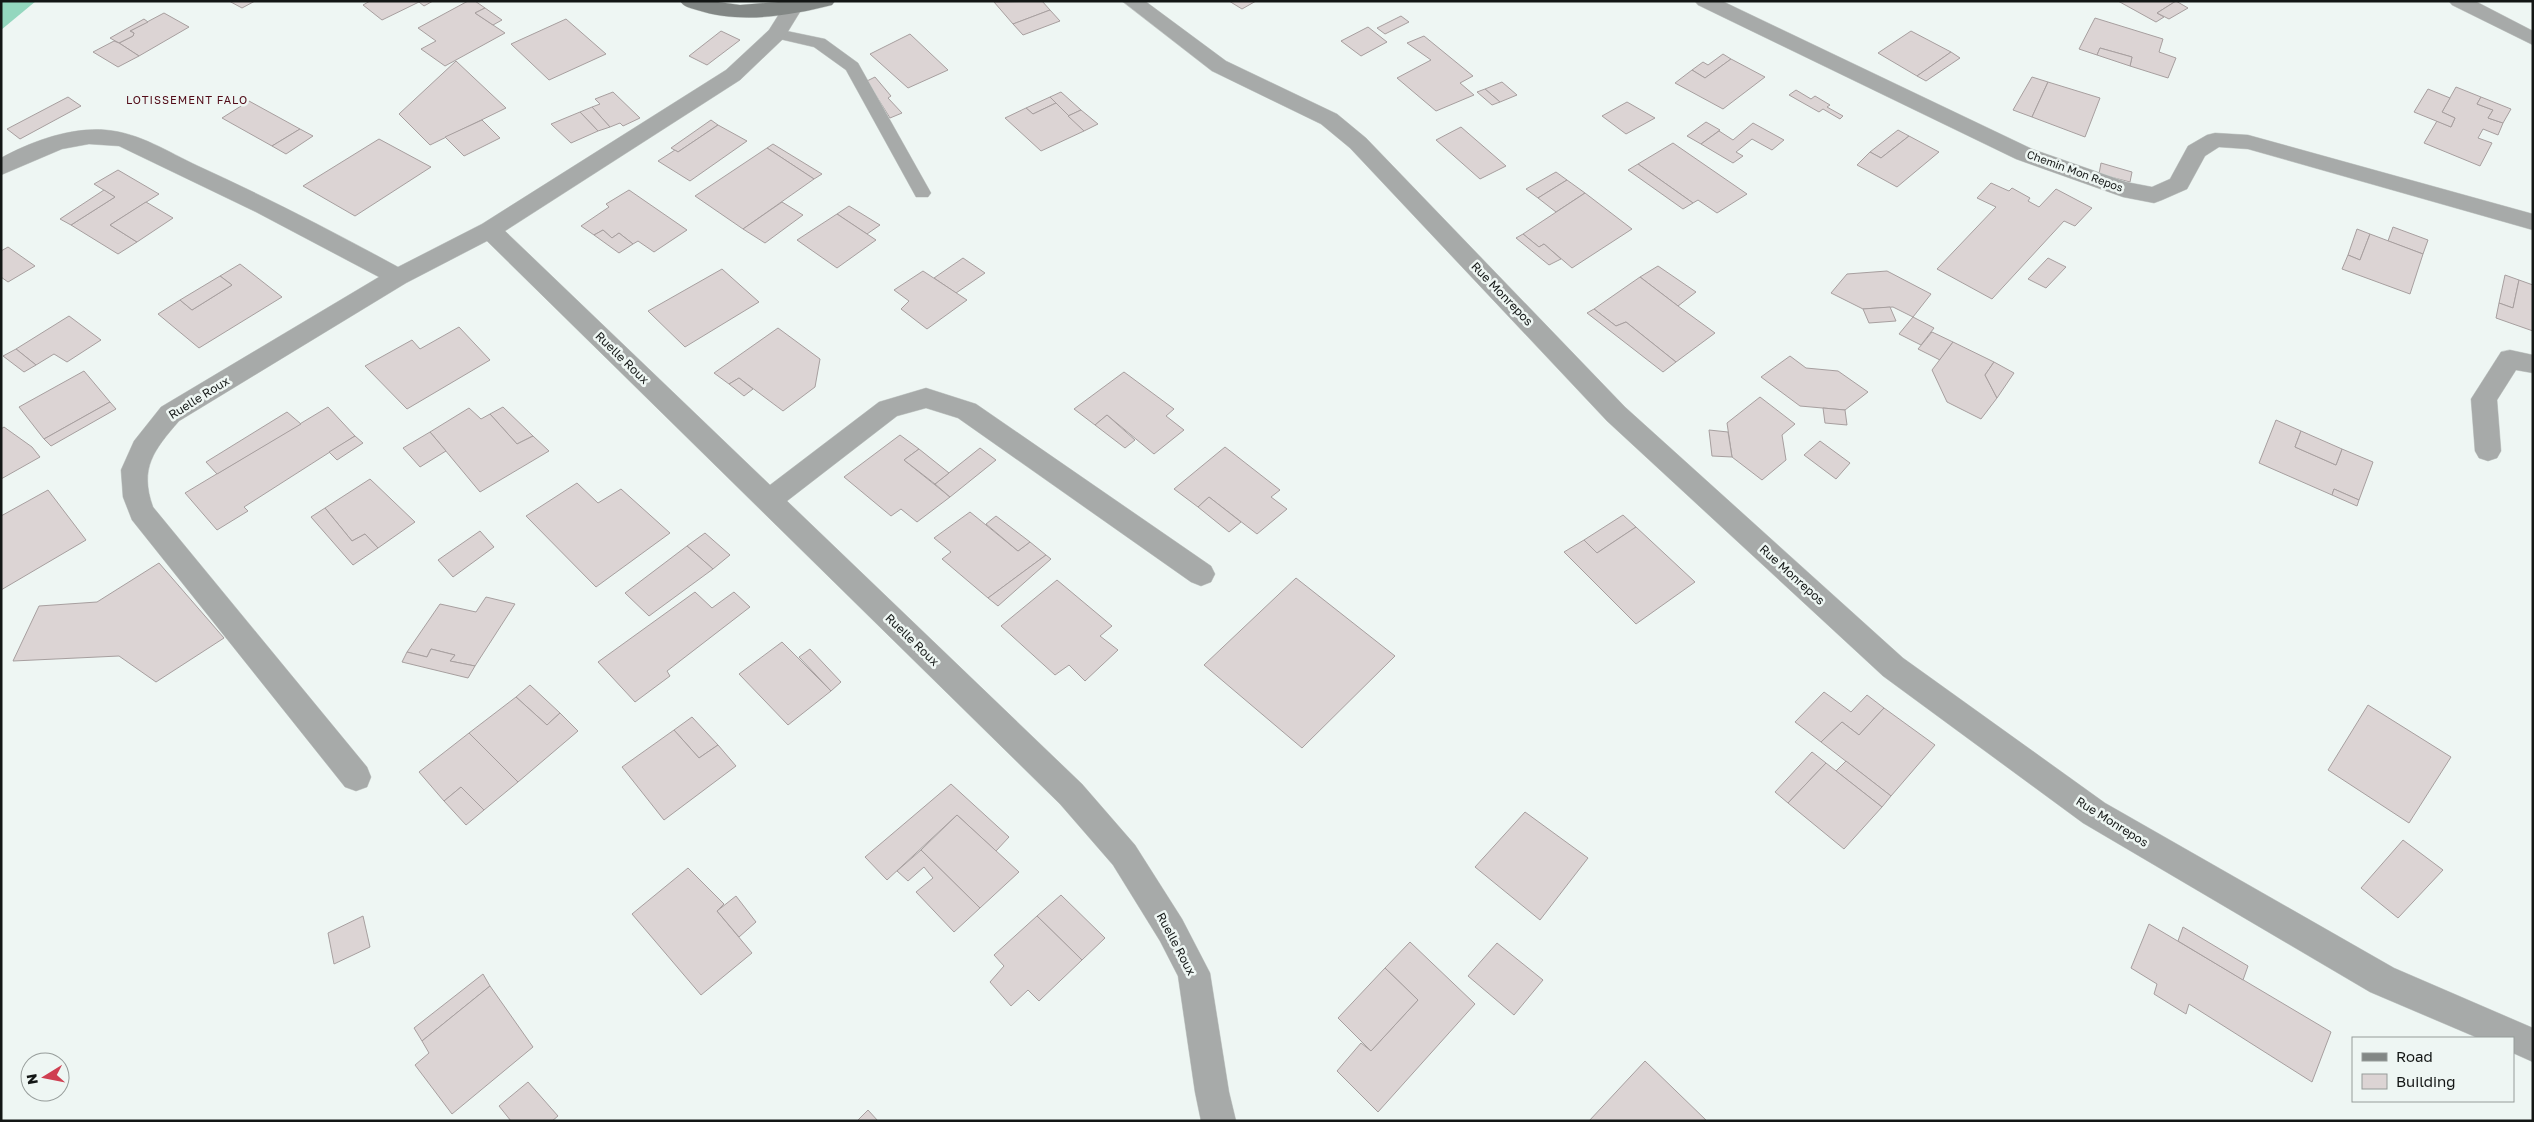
<svg xmlns="http://www.w3.org/2000/svg" width="2534" height="1122" viewBox="0 0 2534 1122" font-family="'Golos Text',sans-serif">
  <style>
    .green { fill: #93d7be }
    .building { fill: #dcd4d4; stroke: #a79f9f }
    .lines { fill: none; stroke-linecap: round; stroke-linejoin: round }
    .lane-casing { stroke: #cbd2cf; stroke-width: 1 }
    .street-casing { stroke: #cbd2cf; stroke-width: 1 }
    .secondary-casing { stroke: #cbd2cf; stroke-width: 1 }
    .lane { fill: #a7aaa9; fill-rule: evenodd }
    .street { fill: #a7aaa9; fill-rule: evenodd }
    .secondary { fill: #828785; fill-rule: evenodd }
    .labels { text-anchor: middle; stroke-width: 5; stroke-linejoin: round; paint-order: stroke }
    .far-neighbourhood-label { font-size: 11px; letter-spacing: 1px; fill: #510b17; stroke: #eef6f3 }
    .far-street-label { font-size: 11px; fill: #131615; stroke: #eef6f3 }
    .street-label { font-size: 12px; fill: #131615; stroke: #eef6f3 }
  </style>
  <rect width="100%" height="100%" fill="#eef6f3"/>
  <polygon class="green" points="1,1 36,1 1,30"/>
  <g class="building">
    <polygon points="229,1 255,1 242,8"/>
    <polygon points="370,1 433,1 424,6 419,2 382,20 363,5"/>
    <polygon points="468,1 475,1 485,8 475,13 505,33 445,66 421,49 436,41 418,28"/>
    <polygon points="1042,1 1050,10 1013,24 994,2"/>
    <polygon points="1229,1 1256,1 1242,9"/>
    <polygon points="2118,1 2176,1 2157,13 2164,17 2156,22"/>
    <polygon points="2176,1 2188,8 2169,19 2157,13"/>
    <polygon points="485,8 502,20 493,25 475,13"/>
    <polygon points="1050,10 1060,21 1023,35 1013,24"/>
    <polygon points="164,13 189,27 139,56 119,43 133,36 134,33 130,31"/>
    <polygon points="1401,16 1409,22 1385,34 1377,28"/>
    <polygon points="2095,18 2163,39 2159,52 2176,58 2168,78 2130,66 2132,57 2100,48 2097,55 2079,49"/>
    <polygon points="144,19 148,22 130,31 134,33 133,36 119,43 110,38"/>
    <polygon points="566,19 606,54 549,80 511,44"/>
    <polygon points="1368,27 1387,42 1361,56 1341,41"/>
    <polygon points="721,31 740,40 707,65 689,56"/>
    <polygon points="1911,31 1951,52 1917,76 1878,53"/>
    <polygon points="910,34 948,70 908,88 870,54"/>
    <polygon points="1424,36 1473,76 1460,83 1474,95 1436,111 1397,78 1431,60 1407,43"/>
    <polygon points="114,41 119,43 139,56 118,67 93,52"/>
    <polygon points="2100,48 2132,57 2130,66 2097,55"/>
    <polygon points="1951,52 1960,58 1926,81 1917,76"/>
    <polygon points="1723,54 1731,59 1705,78 1692,70 1703,62 1708,65"/>
    <polygon points="1731,59 1765,77 1723,109 1675,83 1692,70 1705,78"/>
    <polygon points="456,61 506,108 430,145 399,114"/>
    <polygon points="875,77 891,96 888,98 902,113 890,118 867,81"/>
    <polygon points="2032,77 2048,82 2032,117 2013,110"/>
    <polygon points="1502,82 1517,95 1500,102 1485,89"/>
    <polygon points="2048,82 2100,98 2085,137 2032,117"/>
    <polygon points="2456,87 2481,97 2477,104 2493,110 2488,118 2503,123 2498,135 2483,129 2478,138 2492,143 2480,166 2424,143 2437,121 2451,127 2455,118 2442,112"/>
    <polygon points="1485,89 1500,102 1492,105 1477,92"/>
    <polygon points="2428,89 2450,98 2442,112 2455,118 2451,127 2414,112"/>
    <polygon points="1796,90 1811,99 1815,96 1830,105 1827,107 1843,116 1840,119 1823,109 1819,112 1789,95"/>
    <polygon points="613,92 640,118 623,126 620,123 610,127 592,107 600,104 595,99"/>
    <polygon points="1061,92 1081,110 1068,116 1050,97"/>
    <polygon points="68,97 81,106 20,139 7,129"/>
    <polygon points="1050,97 1056,103 1033,114 1026,108"/>
    <polygon points="2481,97 2511,109 2503,123 2488,118 2493,110 2477,104"/>
    <polygon points="249,101 300,129 272,146 222,118"/>
    <polygon points="1627,102 1655,118 1626,134 1602,116"/>
    <polygon points="1056,103 1084,131 1041,151 1005,118 1026,108 1033,114"/>
    <polygon points="592,107 610,127 598,131 580,112"/>
    <polygon points="1081,110 1098,124 1084,131 1068,116"/>
    <polygon points="580,112 598,131 571,143 551,124"/>
    <polygon points="482,120 500,138 464,156 445,137"/>
    <polygon points="711,120 718,125 678,152 671,148"/>
    <polygon points="1706,122 1720,130 1701,144 1687,136"/>
    <polygon points="1753,123 1784,140 1772,150 1752,139 1736,152 1743,156 1733,163 1701,144 1719,131 1733,140"/>
    <polygon points="718,125 747,141 690,181 658,161 675,150 678,152"/>
    <polygon points="1461,127 1506,166 1480,179 1436,140"/>
    <polygon points="300,129 313,136 286,154 272,146"/>
    <polygon points="1898,130 1909,136 1881,158 1870,152"/>
    <polygon points="1909,136 1939,152 1897,187 1857,165 1870,152 1881,158"/>
    <polygon points="379,139 431,167 355,216 303,186"/>
    <polygon points="1673,143 1747,194 1717,213 1698,200 1693,203 1638,164"/>
    <polygon points="773,144 822,174 814,179 767,148"/>
    <polygon points="767,148 814,179 743,229 695,196"/>
    <polygon points="2101,163 2132,172 2130,182 2099,174"/>
    <polygon points="1638,164 1693,203 1683,209 1628,170"/>
    <polygon points="118,170 159,194 110,225 137,242 118,254 71,225 115,197 94,184"/>
    <polygon points="1556,172 1567,180 1538,198 1526,189"/>
    <polygon points="1567,180 1585,193 1556,212 1538,198"/>
    <polygon points="1991,183 2009,191 2012,188 2030,198 2028,201 2039,207 2056,189 2092,208 2075,226 2064,221 1992,299 1937,269 1996,207 1977,198"/>
    <polygon points="104,190 115,197 71,225 60,219"/>
    <polygon points="629,190 687,230 654,252 638,241 633,244 619,233 612,238 603,230 594,235 581,226 609,207 606,204"/>
    <polygon points="1585,193 1632,229 1572,268 1544,244 1539,247 1523,234"/>
    <polygon points="146,202 173,218 137,242 110,225"/>
    <polygon points="782,202 803,215 765,243 743,229"/>
    <polygon points="849,206 880,225 867,234 837,214"/>
    <polygon points="837,214 876,240 837,268 797,240"/>
    <polygon points="2393,227 2428,240 2423,254 2388,241"/>
    <polygon points="2357,229 2370,234 2360,260 2348,255"/>
    <polygon points="603,230 612,238 619,233 633,244 619,253 594,235"/>
    <polygon points="1523,234 1539,247 1544,244 1561,259 1549,265 1516,238"/>
    <polygon points="2370,234 2423,254 2410,294 2342,269 2348,255 2360,260"/>
    <polygon points="8,247 35,266 8,282 1,277 1,251"/>
    <polygon points="963,258 985,273 956,293 934,278"/>
    <polygon points="2048,258 2066,267 2046,288 2028,279"/>
    <polygon points="240,264 282,297 199,348 158,314 180,300 192,310 232,285 220,276"/>
    <polygon points="1658,266 1696,292 1678,306 1640,277"/>
    <polygon points="722,269 759,302 685,347 648,311"/>
    <polygon points="923,271 967,300 927,329 901,309 909,301 894,290"/>
    <polygon points="1887,271 1931,294 1913,317 1893,307 1863,309 1831,293 1847,274"/>
    <polygon points="2505,275 2519,280 2513,308 2499,303"/>
    <polygon points="220,276 232,285 192,310 180,300"/>
    <polygon points="1640,277 1678,306 1715,333 1676,362 1626,322 1616,326 1594,309"/>
    <polygon points="2519,280 2533,285 2533,331 2496,318 2499,303 2513,308"/>
    <polygon points="1890,307 1896,321 1869,323 1863,309"/>
    <polygon points="1594,309 1616,326 1626,322 1676,362 1663,372 1587,313"/>
    <polygon points="69,316 101,340 67,362 54,354 36,365 16,349"/>
    <polygon points="1913,317 1934,328 1921,345 1899,334"/>
    <polygon points="459,327 490,360 407,409 365,366 412,340 420,349"/>
    <polygon points="778,328 820,359 815,387 783,411 739,378 729,384 714,373"/>
    <polygon points="1932,332 1953,342 1940,360 1918,349"/>
    <polygon points="1953,342 1994,362 1985,375 1997,398 1981,419 1947,402 1932,370"/>
    <polygon points="16,349 36,365 24,372 3,356"/>
    <polygon points="1790,356 1806,368 1838,371 1868,392 1845,410 1800,406 1761,377"/>
    <polygon points="1994,362 2014,373 1997,398 1985,375"/>
    <polygon points="84,371 110,402 44,439 19,407"/>
    <polygon points="1124,372 1174,409 1166,416 1184,430 1154,454 1107,415 1095,425 1074,409"/>
    <polygon points="739,378 753,389 744,396 729,384"/>
    <polygon points="1760,397 1795,424 1782,435 1786,460 1762,480 1732,457 1727,423"/>
    <polygon points="110,402 116,409 51,446 44,439"/>
    <polygon points="328,407 355,436 244,507 248,511 217,530 185,493"/>
    <polygon points="503,407 533,436 517,444 490,414"/>
    <polygon points="469,408 481,419 490,414 517,444 533,436 549,451 480,492 430,432"/>
    <polygon points="1823,408 1845,410 1847,425 1825,423"/>
    <polygon points="287,412 301,424 217,474 206,462"/>
    <polygon points="1107,415 1135,440 1125,448 1095,425"/>
    <polygon points="2276,420 2301,431 2295,447 2336,465 2342,449 2373,462 2359,500 2334,489 2332,495 2259,463"/>
    <polygon points="4,427 32,447 40,457 1,479 1,429"/>
    <polygon points="1709,430 1728,432 1732,457 1712,456"/>
    <polygon points="2301,431 2342,449 2336,465 2295,447"/>
    <polygon points="430,432 446,451 420,467 403,448"/>
    <polygon points="900,435 919,449 904,460 950,497 917,522 901,509 891,516 844,477"/>
    <polygon points="355,436 363,443 337,460 329,452"/>
    <polygon points="1820,441 1850,463 1836,479 1804,455"/>
    <polygon points="1225,447 1280,490 1271,497 1287,509 1257,534 1209,497 1198,507 1174,489"/>
    <polygon points="980,448 996,460 950,497 935,484"/>
    <polygon points="919,449 949,473 935,484 904,460"/>
    <polygon points="370,479 415,522 378,548 365,534 352,541 325,508"/>
    <polygon points="577,483 598,503 621,489 670,533 596,587 526,516"/>
    <polygon points="2334,489 2359,500 2357,506 2332,495"/>
    <polygon points="48,490 86,540 1,590 1,516"/>
    <polygon points="1209,497 1241,522 1229,532 1198,507"/>
    <polygon points="325,508 352,541 365,534 378,548 353,565 311,517"/>
    <polygon points="970,512 1018,551 1030,542 1046,555 988,598 942,559 951,552 934,538"/>
    <polygon points="1623,515 1636,527 1597,553 1584,540"/>
    <polygon points="996,516 1030,542 1018,551 986,524"/>
    <polygon points="1636,527 1695,582 1636,624 1564,552 1584,540 1597,553"/>
    <polygon points="480,531 494,547 453,577 438,560"/>
    <polygon points="705,533 730,555 713,569 687,546"/>
    <polygon points="687,546 713,569 649,616 625,593"/>
    <polygon points="1046,555 1051,559 998,606 988,598"/>
    <polygon points="159,563 224,638 156,682 119,656 13,661 39,606 97,602"/>
    <polygon points="1296,578 1395,656 1302,748 1204,665"/>
    <polygon points="1057,580 1112,626 1100,636 1118,650 1085,681 1069,665 1055,675 1001,626"/>
    <polygon points="695,592 712,608 734,592 750,607 667,671 670,676 635,702 598,662"/>
    <polygon points="486,597 515,604 475,666 450,661 455,655 431,649 427,657 407,652 440,604 476,612"/>
    <polygon points="782,642 831,691 788,725 739,674"/>
    <polygon points="431,649 455,655 450,661 475,666 468,678 402,662 407,652 427,657"/>
    <polygon points="810,649 841,682 831,691 799,657"/>
    <polygon points="530,685 560,713 547,725 516,697"/>
    <polygon points="1824,692 1851,712 1867,695 1884,708 1859,735 1842,722 1821,742 1795,722"/>
    <polygon points="516,697 547,725 560,713 578,731 518,782 469,733"/>
    <polygon points="2368,705 2451,757 2409,823 2328,770"/>
    <polygon points="1884,708 1935,745 1891,796 1821,742 1842,722 1859,735"/>
    <polygon points="692,717 718,745 699,758 674,730"/>
    <polygon points="674,730 699,758 718,745 736,766 664,820 622,767"/>
    <polygon points="469,733 518,782 484,810 461,787 444,801 419,772"/>
    <polygon points="1812,752 1826,763 1788,803 1775,792"/>
    <polygon points="1846,761 1891,796 1882,807 1836,771"/>
    <polygon points="1826,763 1882,807 1844,849 1788,803"/>
    <polygon points="951,784 1009,837 996,851 957,815 887,880 865,857"/>
    <polygon points="461,787 484,810 466,825 444,801"/>
    <polygon points="1525,812 1588,858 1540,920 1475,867"/>
    <polygon points="957,815 1019,872 980,908 921,850"/>
    <polygon points="2403,840 2443,870 2398,918 2361,888"/>
    <polygon points="921,850 980,908 954,932 916,892 933,878 924,867 908,881 897,871"/>
    <polygon points="688,868 724,904 717,911 752,953 701,995 632,914"/>
    <polygon points="1061,895 1105,938 1082,960 1037,916"/>
    <polygon points="736,896 756,922 739,937 717,911"/>
    <polygon points="363,916 370,947 334,964 328,933"/>
    <polygon points="1037,916 1082,960 1039,1001 1028,990 1011,1006 990,982 1004,966 994,955"/>
    <polygon points="2149,924 2331,1032 2312,1082 2189,1004 2186,1014 2154,994 2157,984 2131,968"/>
    <polygon points="2183,927 2248,966 2243,980 2178,941"/>
    <polygon points="1410,942 1475,1004 1378,1112 1337,1071 1361,1043 1371,1051 1418,1000 1385,968"/>
    <polygon points="1497,943 1543,980 1514,1015 1468,976"/>
    <polygon points="1385,968 1418,1000 1371,1051 1338,1018"/>
    <polygon points="483,974 490,986 422,1041 414,1028"/>
    <polygon points="490,986 533,1047 452,1114 415,1065 429,1053 422,1041"/>
    <polygon points="1645,1061 1707,1121 1589,1121"/>
    <polygon points="528,1082 558,1116 552,1121 511,1121 499,1106"/>
    <polygon points="868,1110 878,1121 857,1121"/>
  </g>
  <g class="lines">
    <defs>
      <polygon id="lane" points="777,29 825,39 858,63 931,193 928,197 916,197 846,70 814,47 771,37 769,34"/>
      <g id="street">
        <path d="M 795,1 L 800,3 L 803,7 L 784,38 L 740,80 L 505,231 L 770,485 L 879,402 L 926,388 L 976,404 L 1211,566 L 1215,574 L 1211,582 L 1201,586 L 1191,582 L 958,418 L 926,408 L 897,416 L 787,501 L 1082,784 L 1135,845 L 1182,919 L 1210,973 L 1229,1092 L 1236,1121 L 1201,1121 L 1195,1092 L 1178,976 L 1160,941 L 1113,865 L 1060,804 L 487,241 L 406,283 L 179,421 C 154,450 139,468 153,507 L 367,767 L 371,777 L 367,787 L 356,791 L 345,787 L 132,520 L 123,497 L 121,470 L 134,441 L 161,407 L 379,277 L 256,212 L 119,146 L 89,144 L 62,149 L 1,175 L 1,158 C 32,141 71,127 106,130 C 140,133 168,152 198,166 C 266,197 332,231 398,267 L 482,224 L 726,70 L 769,30 L 786,3 Z"/>
        <polygon points="1122,1 1145,1 1226,61 1337,114 1366,138 1625,407 1903,658 2105,803 2394,968 2533,1028 2533,1062 2513,1053 2513,1038 2478,1038 2370,992 2083,823 1883,676 1607,421 1350,148 1321,124 1212,71"/>
        <polygon points="1695,1 1722,1 2032,149 2126,182 2152,187 2170,179 2188,146 2207,135 2215,133 2248,135 2533,214 2533,230 2248,149 2219,147 2205,156 2187,189 2162,200 2154,203 2123,197 2016,159 1698,5"/>
        <polygon points="2449,1 2475,1 2533,31 2533,45 2452,5"/>
        <polygon points="2510,350 2533,355 2533,373 2516,370 2497,400 2501,451 2497,458 2488,461 2479,458 2475,451 2471,399 2501,352"/>
      </g>
      <path id="secondary" d="M 680,1 L 711,1 L 740,5 L 791,1 L 835,1 L 832,5 C 789,16 740,24 697,10 C 690,8 684,7 680,1 Z"/>
    </defs>
    <use href="#lane" class="lane-casing"/>
    <use href="#street" class="street-casing"/>
    <use href="#secondary" class="secondary-casing"/>
    <use href="#lane" class="lane"/>
    <use href="#street" class="street"/>
    <use href="#secondary" class="secondary"/>
  </g>
  <g class="labels">
    <g class="far-neighbourhood-label">
      <text x="187" y="104">LOTISSEMENT FALO</text>
    </g>
    <g class="far-street-label">
      <text transform="translate(2075 171) rotate(20)" y="4">Chemin Mon Repos</text>
    </g>
    <g class="street-label">
      <text transform="translate(1502 294) rotate(46)" y="4">Rue Monrepos</text>
      <text transform="translate(622 358) rotate(44)" y="4">Ruelle Roux</text>
      <text transform="translate(199 398) rotate(-32)" y="4">Ruelle Roux</text>
      <text transform="translate(1792 575) rotate(42)" y="4">Rue Monrepos</text>
      <text transform="translate(912 640) rotate(44)" y="4">Ruelle Roux</text>
      <text transform="translate(2112 822) rotate(32)" y="4">Rue Monrepos</text>
      <text transform="translate(1176 944) rotate(62)" y="4">Ruelle Roux</text>
    </g>
  </g>
  <rect width="2534" height="1122" fill="none" stroke="#131615" stroke-width="5"/>
  <rect x="2352" y="1037" width="162" height="65" fill="#eef6f3" stroke="#969c9a"/>
  <rect x="2362" y="1053" width="25" height="8" fill="#828785" stroke="#969c9a"/>
  <text x="2396" y="1062" font-size="15" fill="#131615">Road</text>
  <rect x="2362" y="1074" width="25" height="15" fill="#dcd4d4" stroke="#969c9a"/>
  <text x="2396" y="1087" font-size="15" fill="#131615">Building</text>
  <g transform="translate(45 1077) rotate(260)"><circle r="24" fill="#eef6f3" stroke="#969c9a"/>
  <path d="M0-4L9 19L0 12L-9 19Z" fill="#cf3f51"/>
  <text y="-8" font-size="14" font-weight="bold" text-anchor="middle" fill="#131615">N</text>
  </g>
</svg>
